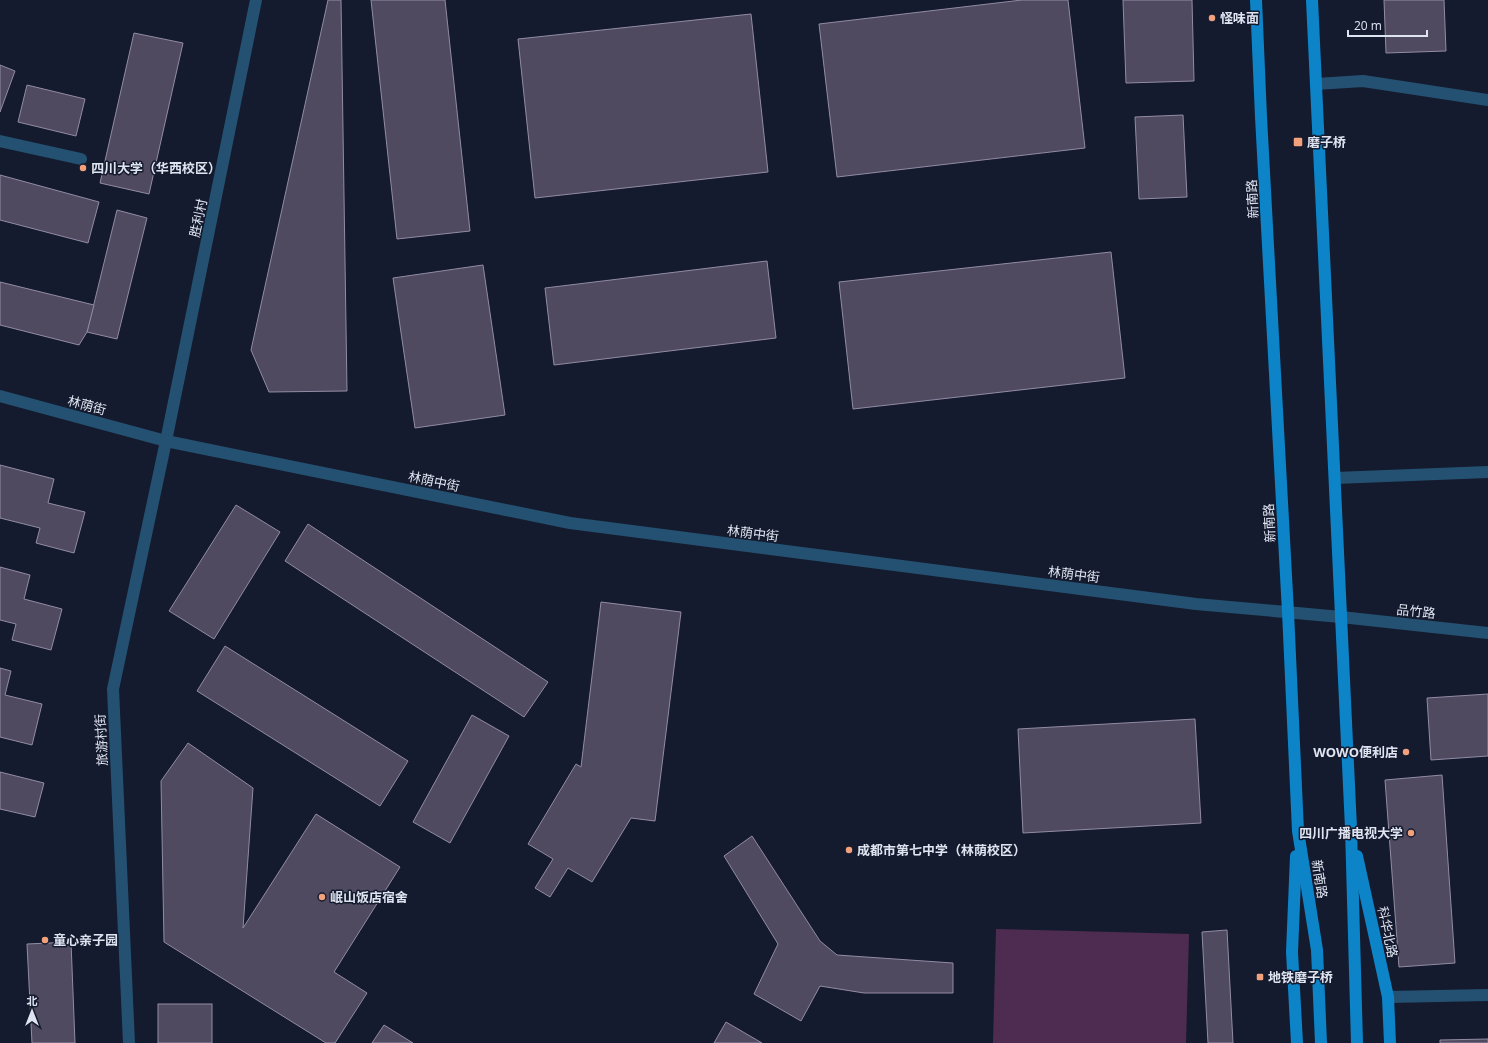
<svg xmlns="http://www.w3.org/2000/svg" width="1488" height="1043" viewBox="0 0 1488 1043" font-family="'Open Sans','Noto Sans SC',sans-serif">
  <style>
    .green { fill: #4e2c51 }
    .building { fill: #504a61; stroke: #928ba5 }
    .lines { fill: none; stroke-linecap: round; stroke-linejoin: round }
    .minor { stroke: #245171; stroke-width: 12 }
    .major { stroke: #0d84c8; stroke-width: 12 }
    .poi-dot { fill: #f1a17c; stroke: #151b2e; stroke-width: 1.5 }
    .labels { text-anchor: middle; stroke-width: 3; stroke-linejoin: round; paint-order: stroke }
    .poi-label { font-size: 13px; font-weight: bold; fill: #dfe4f1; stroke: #151b2e; text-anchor: start }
    .street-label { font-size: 13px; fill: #dfe4f1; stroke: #151b2e }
  </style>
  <rect width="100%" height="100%" fill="#151b2e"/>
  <polygon class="green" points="996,929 1189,934 1186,1043 993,1043"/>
  <g class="building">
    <polygon points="328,0 341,0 347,391 269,392 251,350"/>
    <polygon points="371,0 445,0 470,231 397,239"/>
    <polygon points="1022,0 1068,0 1085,148 837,177 819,24"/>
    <polygon points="1123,0 1192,0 1194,81 1126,83"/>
    <polygon points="1384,0 1444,0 1446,51 1386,53"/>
    <polygon points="751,14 768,172 535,198 518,39"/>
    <polygon points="134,33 183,43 149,194 100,183"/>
    <polygon points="0,65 15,71 0,112"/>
    <polygon points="27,85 85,99 76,136 18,122"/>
    <polygon points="1183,115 1187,197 1139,199 1135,117"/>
    <polygon points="0,175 99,202 88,243 0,220"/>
    <polygon points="117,210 147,218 117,339 87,332"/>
    <polygon points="1111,252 1125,378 853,409 839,282"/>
    <polygon points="767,261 776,338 554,365 545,288"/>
    <polygon points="483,265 505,415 415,428 393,278"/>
    <polygon points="0,282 94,305 87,332 79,345 0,325"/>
    <polygon points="0,465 54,479 48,503 85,512 74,553 36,543 40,528 0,518"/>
    <polygon points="236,505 280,532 214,639 169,611"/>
    <polygon points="308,524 548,682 524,717 285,561"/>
    <polygon points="0,567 30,575 24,599 62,609 51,650 12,640 16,624 0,620"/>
    <polygon points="601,602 681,612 655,821 631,818 592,882 568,868 550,897 535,888 553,859 528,844 576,764 581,767"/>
    <polygon points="225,646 408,761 380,806 197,691"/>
    <polygon points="0,668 11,671 5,695 42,704 32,745 0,737"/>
    <polygon points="1488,694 1488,756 1431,760 1427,698"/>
    <polygon points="472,715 509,736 450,843 413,822"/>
    <polygon points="1195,719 1201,823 1023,833 1018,729"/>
    <polygon points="188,743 253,788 243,928 316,814 400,867 334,972 367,993 335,1043 326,1043 164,942 161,781"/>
    <polygon points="0,772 44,783 35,817 0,809"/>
    <polygon points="1442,775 1455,963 1399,967 1385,780"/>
    <polygon points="752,836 820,941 837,955 953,963 953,993 864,993 820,986 801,1021 754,994 778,944 724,856"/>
    <polygon points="1227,930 1233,1043 1208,1043 1202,932"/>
    <polygon points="71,942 75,1043 32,1043 27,944"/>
    <rect x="158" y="1004" width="54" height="39"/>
    <polygon points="726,1022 762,1043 714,1043"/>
    <polygon points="384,1025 413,1043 372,1043"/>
    <polygon points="1488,1039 1488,1043 1440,1043 1440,1040"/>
  </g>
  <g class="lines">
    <g class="minor">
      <polyline points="1316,84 1363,81 1488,100"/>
      <polyline points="0,141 81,159"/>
      <polyline points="0,396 166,441 570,523 1196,604 1341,617 1488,633"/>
      <polyline points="1335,478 1488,472"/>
      <polyline points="1388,997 1488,995"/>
      <polyline points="129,1043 113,689 166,441 256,0"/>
    </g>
    <g class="major">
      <polyline points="1256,0 1261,117 1288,612 1298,831 1317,950 1321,1043"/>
      <polyline points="1312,0 1351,828 1357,1043"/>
      <polyline points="1296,856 1292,952 1297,1043"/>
      <polyline points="1357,856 1388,997 1390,1043"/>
    </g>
  </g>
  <g class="poi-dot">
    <circle cx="1212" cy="18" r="4"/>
    <rect x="1293" y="137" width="10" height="10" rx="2"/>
    <circle cx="83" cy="168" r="4"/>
    <circle cx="1406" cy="752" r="4"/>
    <circle cx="1411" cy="833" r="4"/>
    <circle cx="849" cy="850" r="4"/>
    <circle cx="322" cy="897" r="4"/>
    <circle cx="45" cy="940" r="4"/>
    <rect x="1256" y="973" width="8" height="8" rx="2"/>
  </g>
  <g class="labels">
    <g class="poi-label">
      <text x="1220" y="23">怪味面</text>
      <text x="1307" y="147">磨子桥</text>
      <text x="91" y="173">四川大学（华西校区）</text>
      <text x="1398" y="757" text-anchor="end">WOWO便利店</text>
      <text x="1403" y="838" text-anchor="end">四川广播电视大学</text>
      <text x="857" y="855">成都市第七中学（林荫校区）</text>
      <text x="330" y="902">岷山饭店宿舍</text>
      <text x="53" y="945">童心亲子园</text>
      <text x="1268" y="982">地铁磨子桥</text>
    </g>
    <g class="street-label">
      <text transform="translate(1252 199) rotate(-93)" y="5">新南路</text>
      <text transform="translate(198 218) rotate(-78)" y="5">胜利村</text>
      <text transform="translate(87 405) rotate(15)" y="5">林荫街</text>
      <text transform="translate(434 481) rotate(12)" y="5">林荫中街</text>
      <text transform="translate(1269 523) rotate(-93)" y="5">新南路</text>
      <text transform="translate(753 533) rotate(7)" y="5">林荫中街</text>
      <text transform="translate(1074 574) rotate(7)" y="5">林荫中街</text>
      <text transform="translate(1416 611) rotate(6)" y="5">品竹路</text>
      <text transform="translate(101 740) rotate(-93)" y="5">旅游村街</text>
      <text transform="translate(1320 879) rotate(81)" y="5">新南路</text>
      <text transform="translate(1388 932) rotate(78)" y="5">科华北路</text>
    </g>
  </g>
  <g transform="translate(32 1011)" stroke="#151b2e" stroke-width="3" paint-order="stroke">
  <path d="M0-3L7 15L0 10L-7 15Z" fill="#dfe4f1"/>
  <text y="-6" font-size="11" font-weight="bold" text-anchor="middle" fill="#dfe4f1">北</text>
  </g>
  <path d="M1348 30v6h79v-6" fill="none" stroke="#dfe4f1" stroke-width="2"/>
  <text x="1354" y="30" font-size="12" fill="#dfe4f1" stroke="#151b2e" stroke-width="3" paint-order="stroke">20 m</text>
</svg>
